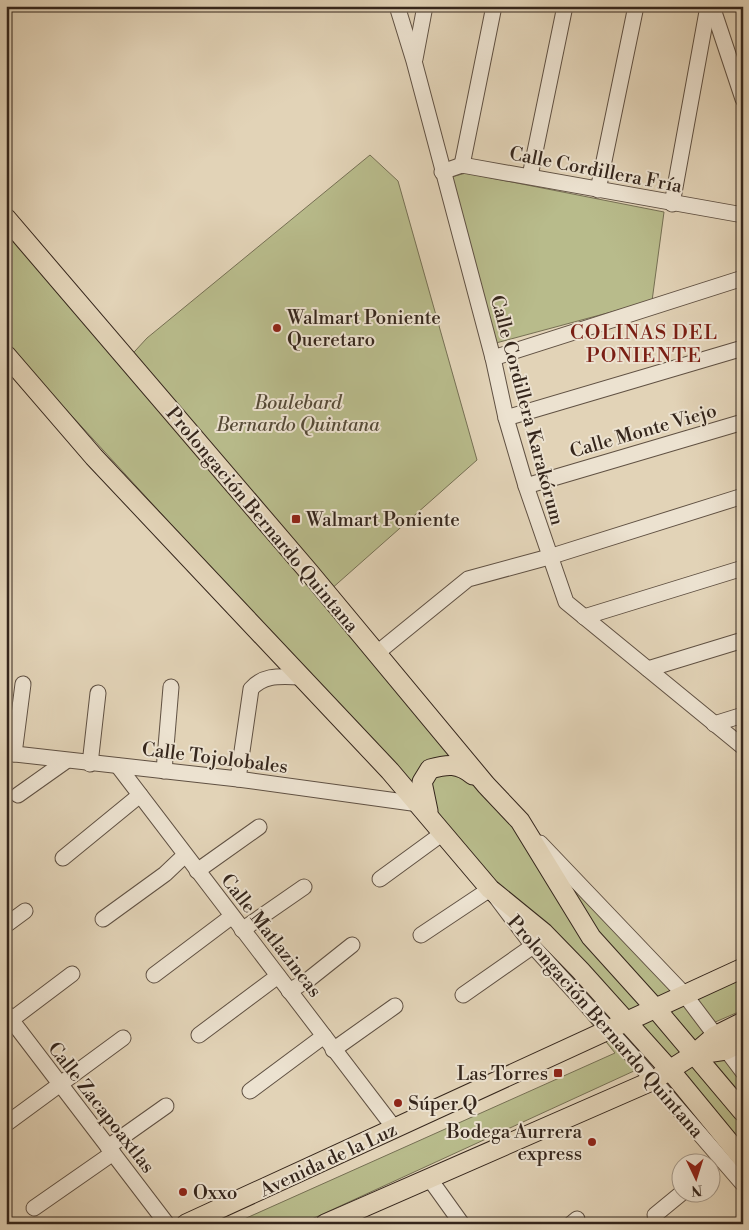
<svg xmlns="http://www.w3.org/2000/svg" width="749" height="1230" viewBox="0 0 749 1230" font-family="'Libre Bodoni',serif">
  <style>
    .green { fill: #b8bb8b; stroke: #767054 }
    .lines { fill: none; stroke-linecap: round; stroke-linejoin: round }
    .minor-casing { stroke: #605143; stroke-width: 17 }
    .major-casing { stroke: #35261c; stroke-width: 21 }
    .minor { stroke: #ece2d0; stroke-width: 15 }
    .major { stroke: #e2d3b7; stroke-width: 19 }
    .poi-dot { fill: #8f2418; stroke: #ece2d0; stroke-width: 2 }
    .labels { text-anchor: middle; stroke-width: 4; stroke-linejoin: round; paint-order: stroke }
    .street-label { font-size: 19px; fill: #35261c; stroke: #ece2d0 }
    .poi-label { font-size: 19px; fill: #35261c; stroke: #ece2d0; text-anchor: start }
    .park-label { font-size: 19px; font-style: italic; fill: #564b38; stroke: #ece2d0 }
    .neighbourhood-label { font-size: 20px; letter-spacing: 1px; fill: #7a1f14; stroke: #ece2d0 }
  </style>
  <rect width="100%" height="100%" fill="#e2d3b7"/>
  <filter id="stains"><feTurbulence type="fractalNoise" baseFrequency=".004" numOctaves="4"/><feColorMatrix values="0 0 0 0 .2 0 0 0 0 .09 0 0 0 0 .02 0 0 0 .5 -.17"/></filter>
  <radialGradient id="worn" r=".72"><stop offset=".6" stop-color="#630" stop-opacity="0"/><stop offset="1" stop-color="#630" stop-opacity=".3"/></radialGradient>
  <g class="green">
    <polygon points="370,155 398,181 477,460 321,598 415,712 694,996 743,976 743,1010 713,1023 743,1073 743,1152 660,1059 301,1224 233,1224 615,1053 343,712 6,344 6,226 124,363 147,338"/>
    <polygon points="466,173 664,212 652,301 496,343 444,179"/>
  </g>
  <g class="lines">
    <defs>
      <g id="minor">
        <polyline points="397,6 414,61 493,358 506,418 526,486 566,602 743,747"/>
        <polyline points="712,6 743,99"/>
        <polyline points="415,59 425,6"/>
        <polyline points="462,165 494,6"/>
        <polyline points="442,172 462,165 743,215"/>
        <polyline points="530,176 565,6"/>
        <polyline points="598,190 636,6"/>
        <polyline points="672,204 708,6"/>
        <polyline points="493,358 743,278"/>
        <polyline points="506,418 743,348"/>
        <polyline points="526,486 743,422"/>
        <polyline points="584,617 743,568"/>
        <polyline points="377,653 468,579 549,557 743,496"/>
        <polyline points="648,669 743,640"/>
        <polyline points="714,724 743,715"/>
        <polyline points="6,753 238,779 419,804"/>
        <polyline points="14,754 23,684"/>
        <polyline points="90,764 98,693"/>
        <polyline points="118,766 395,1129"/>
        <polyline points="164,771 171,687"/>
        <path d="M 238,779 L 251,689 C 265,673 283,677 303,677"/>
        <polyline points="18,795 66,761"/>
        <polyline points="540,843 685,995 743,1072"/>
        <polyline points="63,858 140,795"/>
        <polyline points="197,871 259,827"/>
        <polyline points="380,879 443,833"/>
        <polyline points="103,919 165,874 185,855"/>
        <polyline points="6,925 25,911"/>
        <polyline points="242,930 304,887"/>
        <polyline points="421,935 490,889 533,946 628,1051 743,1184"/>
        <polyline points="154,975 231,917"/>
        <polyline points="289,991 308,980 352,945"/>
        <polyline points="463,995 533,946"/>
        <polyline points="6,1013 167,1224"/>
        <polyline points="11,1020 72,974"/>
        <polyline points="199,1035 278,976"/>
        <polyline points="333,1050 395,1006"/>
        <polyline points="250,1091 324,1036"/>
        <polyline points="6,1124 123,1038"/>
        <polyline points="108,1147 166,1106"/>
        <polyline points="429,1178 462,1224"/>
        <polyline points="34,1208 113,1153"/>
        <polyline points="655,1215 683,1192"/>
        <polyline points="571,1224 577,1219"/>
      </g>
      <g id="major">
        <polyline points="6,218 309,572 486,785 520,821 591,937 656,1009 743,1112"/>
        <polyline points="6,355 94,457 390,771 490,889 544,933 580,970 669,1069 743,1159"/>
        <path d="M 428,811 L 422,782 L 430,769 C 448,764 458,763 473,775"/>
        <polyline points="693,1055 726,1050 743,1042"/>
        <polyline points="186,1224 743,968"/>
        <polyline points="325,1224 654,1080 693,1055 715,1036 743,1022"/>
      </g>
    </defs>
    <use href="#minor" class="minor-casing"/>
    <use href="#major" class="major-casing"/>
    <use href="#minor" class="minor"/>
    <use href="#major" class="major"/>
  </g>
  <g class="poi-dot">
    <circle cx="277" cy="328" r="5"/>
    <rect x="291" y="514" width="10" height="10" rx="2.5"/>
    <rect x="553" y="1068" width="10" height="10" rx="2.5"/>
    <circle cx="398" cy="1103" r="5"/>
    <circle cx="592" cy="1142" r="5"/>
    <circle cx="183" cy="1192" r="5"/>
  </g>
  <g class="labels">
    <g class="street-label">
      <text transform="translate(596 169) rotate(11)" y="7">Calle Cordillera Fría</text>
      <text transform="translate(528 410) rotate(75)" y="7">Calle Cordillera Karakórum</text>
      <text transform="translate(643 430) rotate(-16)" y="7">Calle Monte Viejo</text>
      <text transform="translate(263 519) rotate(50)" y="7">Prolongación Bernardo Quintana</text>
      <text transform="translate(215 757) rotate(7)" y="7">Calle Tojolobales</text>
      <text transform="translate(272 935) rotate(52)" y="7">Calle Matlazincas</text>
      <text transform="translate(606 1026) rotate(49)" y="7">Prolongación Bernardo Quintana</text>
      <text transform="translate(102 1107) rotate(52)" y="7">Calle Zacapoaxtlas</text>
      <text transform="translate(328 1159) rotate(-25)" y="7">Avenida de la Luz</text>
    </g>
    <g class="poi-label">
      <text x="287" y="324">Walmart Poniente<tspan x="287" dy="22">Queretaro</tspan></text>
      <text x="306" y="526">Walmart Poniente</text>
      <text x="548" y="1080" text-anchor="end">Las Torres</text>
      <text x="408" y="1110">Súper Q</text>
      <text x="582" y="1138" text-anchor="end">Bodega Aurrera<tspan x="582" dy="22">express</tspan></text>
      <text x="193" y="1199">Oxxo</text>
    </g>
    <g class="park-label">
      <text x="298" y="409">Boulebard<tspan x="298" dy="22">Bernardo Quintana</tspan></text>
    </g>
    <g class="neighbourhood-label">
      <text x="644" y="339">COLINAS DEL<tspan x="644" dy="23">PONIENTE</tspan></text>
    </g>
  </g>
  <rect width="749" height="1230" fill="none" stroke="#e2d3b7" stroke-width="25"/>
  <rect x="8" y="8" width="734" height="1215" fill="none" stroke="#35261c" stroke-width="2.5"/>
  <rect x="12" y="12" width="724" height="1205" fill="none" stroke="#35261c"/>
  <g transform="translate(696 1178) rotate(176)"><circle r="24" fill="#ece2d0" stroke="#a39788"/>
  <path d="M0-4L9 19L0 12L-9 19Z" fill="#8f2418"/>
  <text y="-8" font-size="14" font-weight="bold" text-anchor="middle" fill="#35261c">N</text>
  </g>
  <rect width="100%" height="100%" filter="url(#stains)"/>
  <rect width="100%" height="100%" fill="url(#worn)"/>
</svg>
